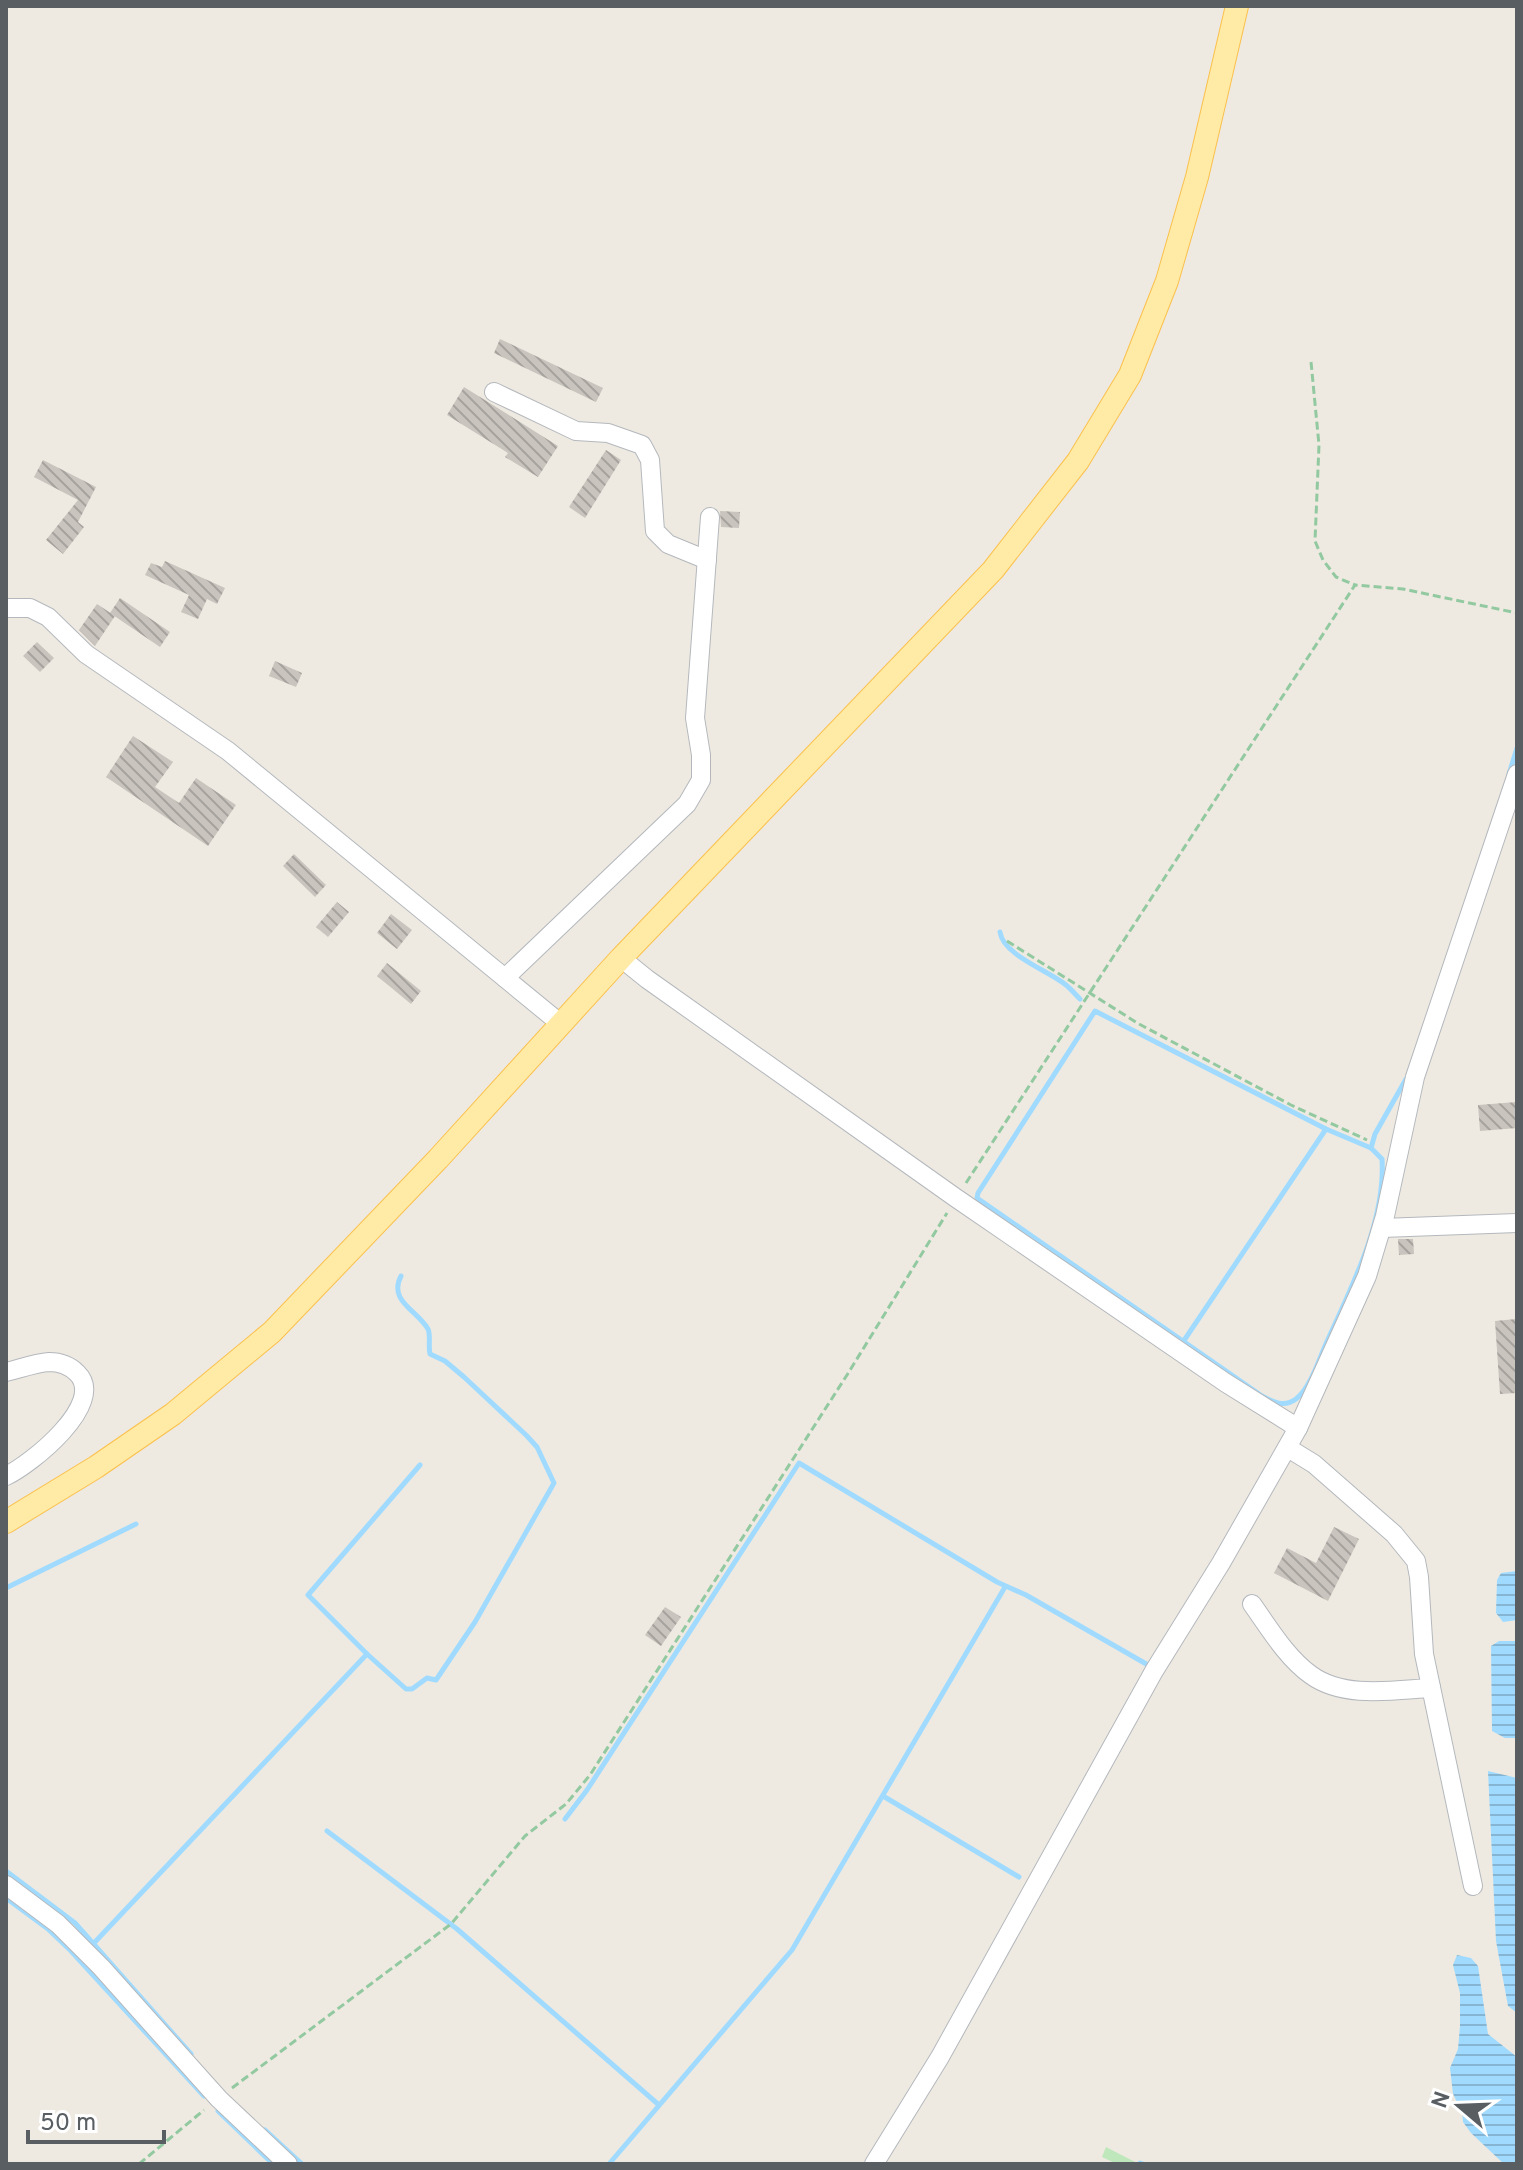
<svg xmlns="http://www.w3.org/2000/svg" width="1523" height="2170" viewBox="0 0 1523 2170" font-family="Overpass,sans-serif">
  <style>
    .green { fill: #bee7bb }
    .water { fill: url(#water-rules) }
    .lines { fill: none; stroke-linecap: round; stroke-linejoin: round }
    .stream { stroke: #a0dbff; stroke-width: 5 }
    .building { fill: url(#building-back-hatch) }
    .minor-casing { stroke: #b4b8bd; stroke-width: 20 }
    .major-casing { stroke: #fbc04d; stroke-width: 24 }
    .path { stroke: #93c9a0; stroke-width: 3; stroke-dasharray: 8 4; stroke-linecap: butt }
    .minor { stroke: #fff; stroke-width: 18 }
    .major { stroke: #ffeba5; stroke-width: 22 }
  </style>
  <defs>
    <pattern id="water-rules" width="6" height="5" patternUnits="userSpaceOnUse" patternTransform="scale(2)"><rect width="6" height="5" fill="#a0dbff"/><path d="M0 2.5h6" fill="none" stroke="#85b5d2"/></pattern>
    <pattern id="building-back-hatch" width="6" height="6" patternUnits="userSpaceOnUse" patternTransform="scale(2)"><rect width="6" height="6" fill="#c9c5be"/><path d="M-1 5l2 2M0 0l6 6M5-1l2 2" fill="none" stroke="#a6a39e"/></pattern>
  </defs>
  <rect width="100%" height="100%" fill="#eeeae1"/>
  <polygon class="green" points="1106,2147 1137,2163 1138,2164 1117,2164 1102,2157"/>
  <g class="water">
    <polygon points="1517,1571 1517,1620 1503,1622 1496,1613 1497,1580 1501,1573"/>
    <polygon points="1499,1641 1517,1641 1517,1738 1505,1738 1492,1731 1491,1646"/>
    <polygon points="1488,1771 1517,1778 1517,2013 1508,2006 1496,1941"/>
    <polygon points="1457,1955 1471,1958 1478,1966 1488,2034 1517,2057 1517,2164 1504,2164 1471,2133 1463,2122 1462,2112 1453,2094 1450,2068 1458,2049 1460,2026 1460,1993 1453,1965"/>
  </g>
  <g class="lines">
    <g class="stream">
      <polyline points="1509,774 1517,748"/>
      <path d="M 1000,932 C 1003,955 1049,971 1066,985 C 1071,989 1076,995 1080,999"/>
      <path d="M 1095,1011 L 1326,1129 L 1371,1148 L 1382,1159 C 1386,1222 1350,1290 1325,1346 C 1318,1362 1310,1388 1296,1399 C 1284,1408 1273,1402 1262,1396 L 977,1198 L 978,1193 Z"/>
      <polyline points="1371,1148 1375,1134 1406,1079"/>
      <polyline points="1183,1342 1326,1129"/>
      <polyline points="6,1588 136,1524"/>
      <path d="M 367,1654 L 406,1689 L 412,1689 L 427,1678 L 436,1680 L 475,1622 L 554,1483 L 537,1447 L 526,1435 L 464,1377 L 445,1361 L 430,1354 C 428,1346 431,1336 428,1329 C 417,1310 388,1301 401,1276"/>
      <polyline points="883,1796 1019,1877"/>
      <polyline points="565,1819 587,1790 799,1463 997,1582 1026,1595 1148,1665"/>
      <polyline points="327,1831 457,1929 659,2105"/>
      <polyline points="6,1871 75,1923 191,2054"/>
      <polyline points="6,1898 48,1929 71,1951 204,2096"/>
      <polyline points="94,1943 367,1654 308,1595 420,1465"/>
      <polyline points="218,2111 273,2164"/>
      <polyline points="265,2130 302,2164"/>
      <polyline points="1140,2163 1143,2164"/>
      <polyline points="609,2164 792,1950 1005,1587"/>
    </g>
  </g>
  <g class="building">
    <polygon points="500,339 603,388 596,402 494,353"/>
    <polygon points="464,387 558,446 538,477 505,457 508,453 447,415"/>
    <polygon points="606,450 621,460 585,518 569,507"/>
    <polygon points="43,460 96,487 78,522 84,527 63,554 46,540 78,500 34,477"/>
    <polygon points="720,511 740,512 739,528 721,527"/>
    <polygon points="165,561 225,588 217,604 207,599 198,619 181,612 189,595 145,575 151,563 162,567"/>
    <polygon points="120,598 170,632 160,647 110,613"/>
    <polygon points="97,604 115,616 95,646 79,630"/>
    <polygon points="37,642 54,658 40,672 23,656"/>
    <polygon points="275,661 302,673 296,687 269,676"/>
    <polygon points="133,736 173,762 155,787 179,803 196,778 236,805 208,846 106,777"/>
    <polygon points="294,854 326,885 315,897 283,866"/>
    <polygon points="337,902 349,912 328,937 316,927"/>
    <polygon points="391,914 412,930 397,949 377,933"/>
    <polygon points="387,963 421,991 411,1004 377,976"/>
    <polygon points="1517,1102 1517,1128 1480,1131 1478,1105"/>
    <polygon points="1398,1239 1413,1239 1414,1254 1399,1255"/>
    <polygon points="1516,1319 1517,1393 1500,1394 1495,1321"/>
    <polygon points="1334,1527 1359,1539 1328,1601 1274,1573 1287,1548 1316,1563"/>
    <polygon points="665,1607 681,1617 661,1646 645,1635"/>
  </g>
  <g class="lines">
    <defs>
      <g id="minor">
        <polyline points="494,392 576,431 608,433 642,445 650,460 655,531 668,544 707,560"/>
        <polyline points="6,608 30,608 48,617 86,654 228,751 561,1024"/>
        <polyline points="621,958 647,979 956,1198 1226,1383 1298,1428"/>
        <polyline points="505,978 687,804 701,780 701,755 695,718 710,517"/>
        <polyline points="1382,1228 1517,1223"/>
        <path d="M 6,1372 C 19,1369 35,1363 49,1362 C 60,1362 70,1366 77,1373 C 108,1403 30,1465 6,1476"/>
        <polyline points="1288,1448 1314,1464 1394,1534 1416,1561 1419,1577 1424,1654 1473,1886"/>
        <path d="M 1252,1604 C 1269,1628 1287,1658 1311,1675 C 1344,1699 1394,1690 1431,1688"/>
        <polyline points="6,1885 58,1924 101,1967 219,2099 288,2164"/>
        <polyline points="874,2164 940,2057 1154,1671 1221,1563 1298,1428 1367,1276 1385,1216 1415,1077 1517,774"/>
      </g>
      <polyline id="major" points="6,1522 96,1467 173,1414 272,1332 438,1159 621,958 993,570 1078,461 1130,375 1167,281 1197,177 1237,6"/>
    </defs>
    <use href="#minor" class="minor-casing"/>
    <use href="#major" class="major-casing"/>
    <g class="path">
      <polyline points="1311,362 1319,445 1315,541 1323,560 1336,577 1355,585"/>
      <polyline points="1007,941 1139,1024 1291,1105 1367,1140"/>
      <polyline points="966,1183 1355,585 1403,589 1517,613"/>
      <polyline points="232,2088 451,1924 525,1836 566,1804 590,1775 847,1375 947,1213"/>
      <polyline points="139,2164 204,2110"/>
    </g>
    <use href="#minor" class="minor"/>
    <use href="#major" class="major"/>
  </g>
  <rect width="1523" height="2170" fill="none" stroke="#595e63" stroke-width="16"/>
  <g transform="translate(1459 2106) rotate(289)" stroke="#ffffff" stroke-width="6" paint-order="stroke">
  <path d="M0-6L14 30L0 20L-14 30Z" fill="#595e63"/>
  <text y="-12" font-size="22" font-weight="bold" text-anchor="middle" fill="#595e63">N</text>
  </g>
  <path d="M28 2130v12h136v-12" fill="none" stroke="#595e63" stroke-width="4"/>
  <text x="40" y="2130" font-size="24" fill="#595e63" stroke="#ffffff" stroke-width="6" paint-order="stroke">50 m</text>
</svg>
